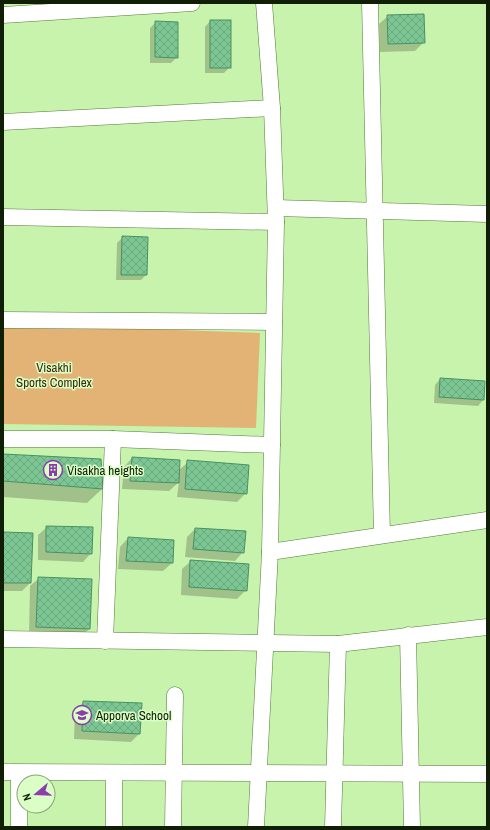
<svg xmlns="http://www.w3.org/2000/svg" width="490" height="830" viewBox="0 0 490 830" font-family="'Archivo Narrow',sans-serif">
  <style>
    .park { fill: #e2b375 }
    .shadow { fill: #0003 }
    .building { fill: url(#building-cross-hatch); stroke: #489162 }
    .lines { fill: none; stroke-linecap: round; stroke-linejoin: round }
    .street-casing { stroke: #547a39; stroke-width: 17 }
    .street { stroke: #fff; stroke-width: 16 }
    .labels { text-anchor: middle; stroke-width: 3; stroke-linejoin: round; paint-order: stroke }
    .park-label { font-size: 13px; fill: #3d290c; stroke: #dafec5 }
    .poi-label { font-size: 13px; fill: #0f1e04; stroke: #dafec5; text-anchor: start }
  </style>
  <defs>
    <pattern id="building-cross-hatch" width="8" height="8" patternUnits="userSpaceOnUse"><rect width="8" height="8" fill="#7cc694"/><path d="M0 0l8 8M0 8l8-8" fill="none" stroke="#6aaa7e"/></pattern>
  </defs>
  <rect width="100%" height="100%" fill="#c8f3ad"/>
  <polygon class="park" points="3,324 260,333 256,428 3,424"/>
  <g class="shadow">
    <polygon points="388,16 424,42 415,51 380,52 379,24"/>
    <polygon points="210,21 230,67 224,73 205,73 205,27"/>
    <polygon points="156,22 177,57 171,63 150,63 150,28"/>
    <polygon points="123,237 146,275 141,280 116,280 117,243"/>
    <polygon points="440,379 483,400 478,406 434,403 435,385"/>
    <polygon points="3,455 102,489 87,503 3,497"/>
    <polygon points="132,458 179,461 178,471 188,462 246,493 237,502 177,497 179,482 169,491 122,489 124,467"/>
    <polygon points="47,527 91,553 83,562 38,560 38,535"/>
    <polygon points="195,529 243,552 235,561 185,557 187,537"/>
    <polygon points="3,533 30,583 22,591 3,591"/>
    <polygon points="128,538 172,563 163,571 118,569 120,547"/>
    <polygon points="191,561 246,590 237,599 181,595 182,569"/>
    <polygon points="39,578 89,629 81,637 29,635 30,586"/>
    <polygon points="84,702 139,734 131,742 74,739 75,710"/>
  </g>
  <g class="building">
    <polygon points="424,14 425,43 388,44 387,15"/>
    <rect x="210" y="20" width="21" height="48"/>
    <polygon points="155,21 178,22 178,58 155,57"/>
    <polygon points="122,236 148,237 147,275 121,275"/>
    <polygon points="440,378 485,381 484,400 439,397"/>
    <polygon points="3,454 101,459 103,489 3,481"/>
    <polygon points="132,457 180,460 179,483 130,481"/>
    <polygon points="187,460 249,465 247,494 185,489"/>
    <polygon points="46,526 93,527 92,554 46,552"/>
    <polygon points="195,528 246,531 244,553 193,549"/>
    <polygon points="3,532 33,533 31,583 3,583"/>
    <polygon points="128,537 174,540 173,563 126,561"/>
    <polygon points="190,560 249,564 247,591 189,587"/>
    <polygon points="38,577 92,579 90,629 36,627"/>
    <polygon points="83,701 142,703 140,734 82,731"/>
  </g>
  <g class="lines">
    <defs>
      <g id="street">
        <polyline points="264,3 272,108 276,222 270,552"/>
        <polyline points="370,3 382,535"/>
        <polyline points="3,15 192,3"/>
        <polyline points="3,122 272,108"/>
        <polyline points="276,208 487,214"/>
        <polyline points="3,217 276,222"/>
        <polyline points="3,320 274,322"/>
        <polyline points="3,439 113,439 272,445"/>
        <polyline points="408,635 412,827"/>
        <polyline points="3,639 338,644 487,627"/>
        <polyline points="105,641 113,439"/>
        <polyline points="3,772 487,774"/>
        <polyline points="19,773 19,827"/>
        <polyline points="114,773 114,827"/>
        <polyline points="173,827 175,695"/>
        <polyline points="256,827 270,552 487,520"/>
        <polyline points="333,827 338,644"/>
      </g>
    </defs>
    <use href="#street" class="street-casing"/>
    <use href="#street" class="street"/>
  </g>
  <defs>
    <symbol id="building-ring" viewBox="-11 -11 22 22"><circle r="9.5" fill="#dafec5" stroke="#8b3cad" stroke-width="1.5"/><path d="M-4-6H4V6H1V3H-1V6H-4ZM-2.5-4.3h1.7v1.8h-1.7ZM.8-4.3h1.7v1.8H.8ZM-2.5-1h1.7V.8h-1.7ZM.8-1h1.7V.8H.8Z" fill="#8b3cad"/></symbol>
    <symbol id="school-ring" viewBox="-11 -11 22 22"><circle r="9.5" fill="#dafec5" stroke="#8b3cad" stroke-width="1.5"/><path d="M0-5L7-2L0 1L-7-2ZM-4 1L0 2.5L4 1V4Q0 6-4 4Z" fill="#8b3cad"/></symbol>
  </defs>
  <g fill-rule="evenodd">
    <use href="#building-ring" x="42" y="459" width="22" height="22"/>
    <use href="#school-ring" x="71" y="704" width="22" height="22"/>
  </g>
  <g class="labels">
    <g class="park-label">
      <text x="54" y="372">Visakhi<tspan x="54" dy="15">Sports Complex</tspan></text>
    </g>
    <g class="poi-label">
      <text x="67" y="475">Visakha heights</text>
      <text x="96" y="720">Apporva School</text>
    </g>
  </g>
  <rect width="490" height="830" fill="none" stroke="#0f1e04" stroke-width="8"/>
  <g transform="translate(36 794) rotate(251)"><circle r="19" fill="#dafec5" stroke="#89a478"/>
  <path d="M0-3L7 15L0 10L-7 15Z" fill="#8b3cad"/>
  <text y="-6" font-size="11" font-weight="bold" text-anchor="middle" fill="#0f1e04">N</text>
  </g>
</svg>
